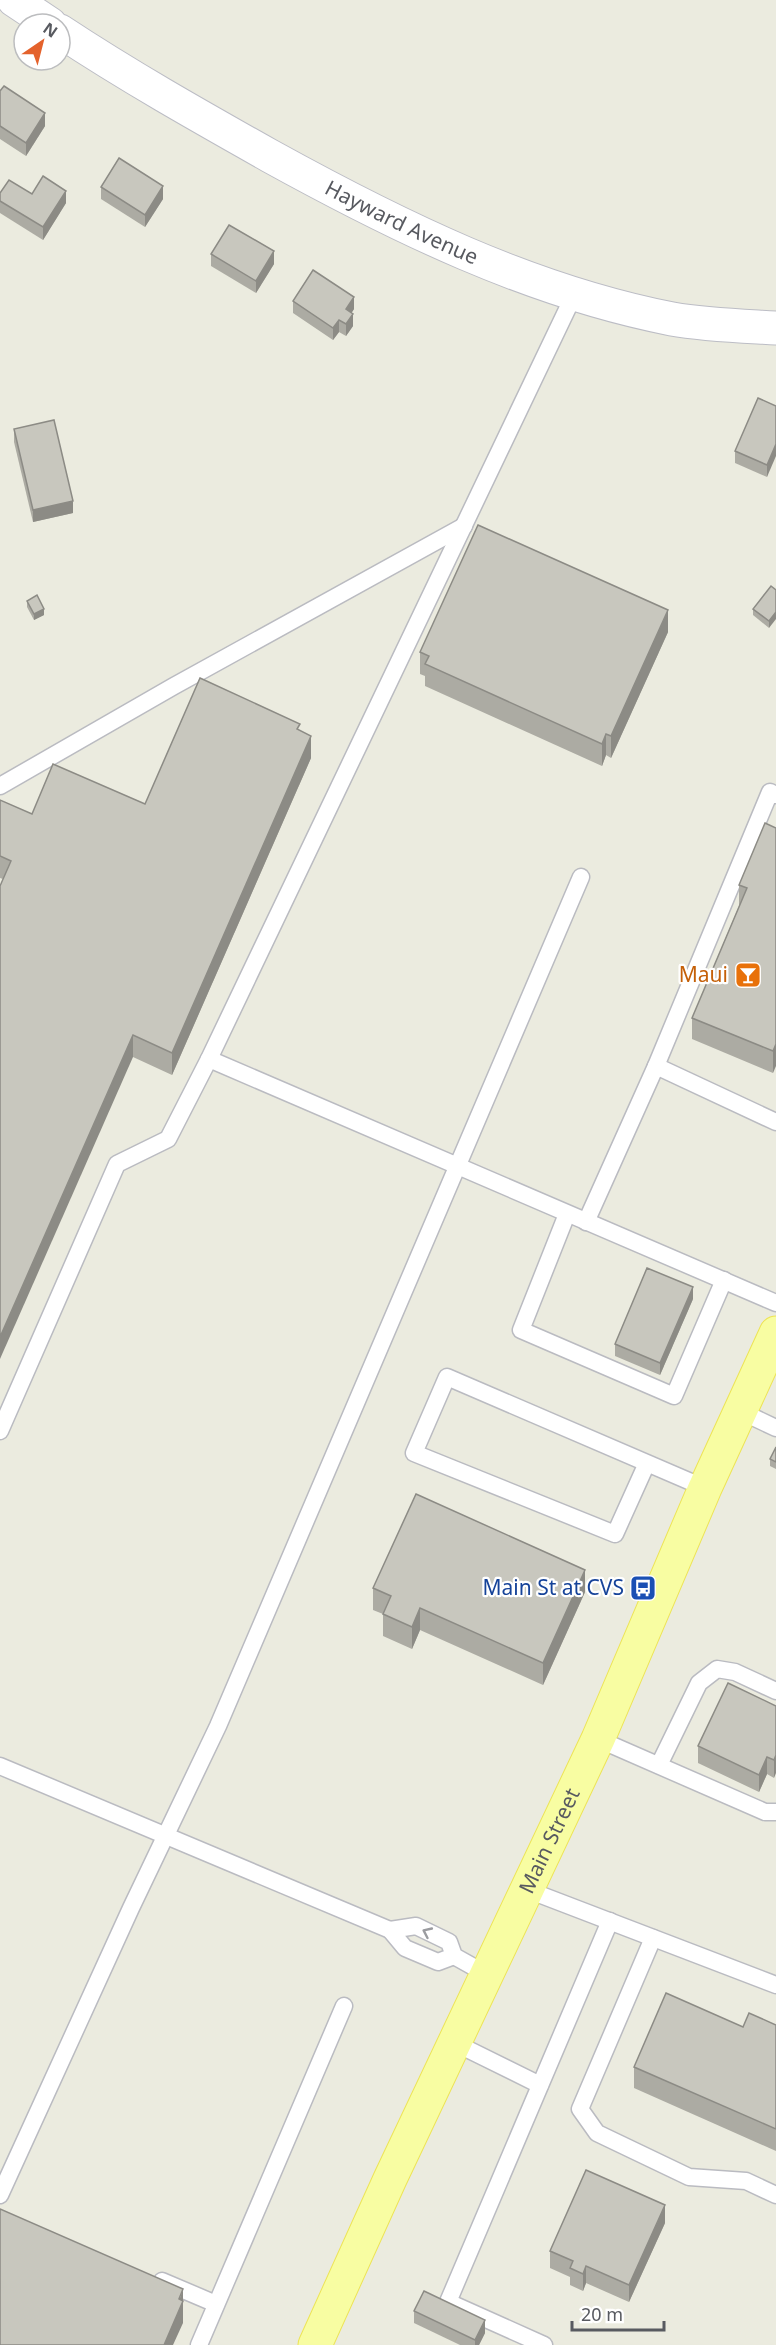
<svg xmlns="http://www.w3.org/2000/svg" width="776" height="2345" viewBox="0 0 776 2345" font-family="'Noto Sans',sans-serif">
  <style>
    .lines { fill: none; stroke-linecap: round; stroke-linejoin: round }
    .service-casing { stroke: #babbc1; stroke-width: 19 }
    .secondary-casing { stroke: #bcbdc5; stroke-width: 35 }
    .primary-casing { stroke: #ede456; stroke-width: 35 }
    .service { stroke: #fff; stroke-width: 16 }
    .secondary { stroke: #fff; stroke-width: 33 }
    .primary { stroke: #f8fda2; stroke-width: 33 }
    .wall { fill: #acaba3 }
    .shaded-wall { fill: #8c8b85 }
    .building { fill: #c8c7be; stroke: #8c8b85; stroke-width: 1.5 }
    .oneway { stroke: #9b9ca0 }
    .labels { text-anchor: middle; stroke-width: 4.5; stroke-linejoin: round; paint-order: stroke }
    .street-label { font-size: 21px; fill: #585a60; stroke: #fff }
    .food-label { font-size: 21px; fill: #c56008; stroke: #fff; text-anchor: end }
    .transit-label { font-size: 21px; fill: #164399; stroke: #fff; text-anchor: end }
  </style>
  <rect width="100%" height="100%" fill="#ebebdf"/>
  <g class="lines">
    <defs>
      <g id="service">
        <polyline points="0,786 174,686 464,526"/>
        <polyline points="209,1059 776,1303"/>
        <polyline points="656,1066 770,792 776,795"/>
        <polyline points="567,1214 521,1330 674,1396 724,1280"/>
        <polyline points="586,1222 656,1066 776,1122"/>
        <polyline points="740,1411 776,1428"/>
        <polyline points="0,1431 117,1164 168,1139 209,1059 574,295"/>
        <polyline points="647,1463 615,1534 414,1453 447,1377 705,1488"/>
        <polyline points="598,1739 765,1812 776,1812"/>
        <polyline points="659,1765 699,1683 717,1669 735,1672 776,1691"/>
        <polyline points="0,1766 390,1930 405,1948 438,1962 454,1956"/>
        <polyline points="528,1890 776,1985"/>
        <polyline points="390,1930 416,1926 449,1942 454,1956 488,1975"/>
        <polyline points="653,1938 580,2109 597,2133 689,2177 746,2181 776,2195"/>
        <polyline points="455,2043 540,2085"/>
        <polyline points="0,2195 131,1908 218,1726 581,877"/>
        <polyline points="162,2281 216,2304"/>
        <polyline points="199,2345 344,2006"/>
        <polyline points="544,2345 448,2302 610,1921"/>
      </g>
      <g id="secondary">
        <polyline points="14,0 50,24"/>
        <path id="s1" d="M 60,31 C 128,76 199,116 270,156 C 397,226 529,291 672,319 C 706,325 742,326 776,328"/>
      </g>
      <g id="primary">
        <path id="s2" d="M 315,2345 L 390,2179 L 598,1739 L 705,1488 L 776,1333"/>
      </g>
    </defs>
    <use href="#service" class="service-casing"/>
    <use href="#secondary" class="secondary-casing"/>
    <use href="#primary" class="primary-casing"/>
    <use href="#service" class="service"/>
    <use href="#secondary" class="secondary"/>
    <use href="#primary" class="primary"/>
  </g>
  <g class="wall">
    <polygon points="0,91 45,126 26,156 0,139"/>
    <polygon points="101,187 163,199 145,227 101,199"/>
    <polygon points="0,193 32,194 66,203 43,240 0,213"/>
    <polygon points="211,254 274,264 256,293 211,266"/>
    <polygon points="293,301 354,309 351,313 353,326 346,336 339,332 333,340 293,313"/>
    <polygon points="776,406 767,477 735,463 735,451"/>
    <polygon points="14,429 73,513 33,522 14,442"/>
    <polygon points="776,590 769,628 753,615 753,609"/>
    <polygon points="27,601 44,615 34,620 27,607"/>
    <polygon points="668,632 611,758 606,755 602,766 425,686 425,676 420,674 420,652"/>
    <polygon points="300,731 311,758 172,1075 133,1057 3,879 0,878 0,800 32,814 145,804"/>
    <polygon points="776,828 773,1073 692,1039 692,1018 739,906 739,885"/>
    <polygon points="693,1299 660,1375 615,1356 615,1344"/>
    <polygon points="776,1447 776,1469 770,1466 770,1459"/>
    <polygon points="373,1588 585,1592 543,1685 420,1630 412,1649 383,1636 383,1614 373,1610"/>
    <polygon points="776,1706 774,1778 767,1774 759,1792 698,1763 698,1746"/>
    <polygon points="776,2025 776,2151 634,2088 634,2067 743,2027"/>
    <polygon points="665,2223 629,2302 586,2283 583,2291 570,2285 570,2277 550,2268 550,2251"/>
    <polygon points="414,2311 485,2333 479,2345 460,2345 414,2323"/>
  </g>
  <g class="shaded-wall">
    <polygon points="45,113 45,126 26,156 26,143"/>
    <polygon points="163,186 163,199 145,227 145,215"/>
    <polygon points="66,191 66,203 43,240 43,227"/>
    <polygon points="274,251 274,264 256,293 256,281"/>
    <polygon points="354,297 354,309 346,322 346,309"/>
    <polygon points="353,314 353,326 346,336 346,324"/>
    <polygon points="339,320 339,332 333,340 333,328"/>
    <polygon points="776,444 776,456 767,477 767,465"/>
    <polygon points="73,501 73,513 33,522 33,510"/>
    <polygon points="44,609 44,615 34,620 34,614"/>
    <polygon points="668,610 668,632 611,758 611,736"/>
    <polygon points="776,612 776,619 769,628 769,621"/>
    <polygon points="606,734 606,755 602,766 602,744"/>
    <polygon points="311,736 311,758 172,1075 172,1053"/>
    <polygon points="133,1035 133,1057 0,1359 0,1337"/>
    <polygon points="776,1044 776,1066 773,1073 773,1051"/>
    <polygon points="693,1287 693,1299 660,1375 660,1363"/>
    <polygon points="585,1570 585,1592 543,1685 543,1663"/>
    <polygon points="420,1608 420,1630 412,1649 412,1627"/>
    <polygon points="776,1755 776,1773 774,1778 774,1760"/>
    <polygon points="767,1757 767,1774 759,1792 759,1775"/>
    <polygon points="665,2205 665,2223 629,2302 629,2285"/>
    <polygon points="586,2266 586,2283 583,2291 583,2274"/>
    <polygon points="183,2289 183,2323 173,2345 164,2345"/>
    <polygon points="485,2320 485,2333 479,2345 475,2345 475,2340"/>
  </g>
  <g class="building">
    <polygon points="4,86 45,113 26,143 0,126 0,91"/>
    <polygon points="119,158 163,186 145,215 101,187"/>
    <polygon points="43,176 66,191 43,227 0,201 0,193 9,180 32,194"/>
    <polygon points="229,225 274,251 256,281 211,254"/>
    <polygon points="313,270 354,297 346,309 353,314 346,324 339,320 333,328 293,301"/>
    <polygon points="758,398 776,406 776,444 767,465 735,451"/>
    <polygon points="54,420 73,501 33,510 14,429"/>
    <polygon points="478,525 668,610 611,736 606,734 602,744 425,664 429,656 420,652"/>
    <polygon points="771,586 776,590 776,612 769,621 753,609"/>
    <polygon points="37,595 44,609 34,614 27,601"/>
    <polygon points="200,678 300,724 297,729 311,736 172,1053 133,1035 0,1337 0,886 11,861 0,856 0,800 32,814 53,764 145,804"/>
    <polygon points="765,823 776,828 776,1044 773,1051 692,1018 747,888 739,885"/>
    <polygon points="647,1268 693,1287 660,1363 615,1344"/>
    <polygon points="776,1447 776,1462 770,1459"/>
    <polygon points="416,1494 585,1570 543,1663 420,1608 412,1627 383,1614 391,1596 373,1588"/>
    <polygon points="728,1683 776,1706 776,1755 774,1760 767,1757 759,1775 698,1746"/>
    <polygon points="666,1993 743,2027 749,2013 776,2025 776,2129 634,2067"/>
    <polygon points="586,2170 665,2205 629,2285 586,2266 583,2274 570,2268 573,2261 550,2251"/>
    <polygon points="0,2209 183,2289 179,2299 183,2301 164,2345 0,2345"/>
    <polygon points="424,2291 485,2320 475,2340 414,2311"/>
  </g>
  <defs><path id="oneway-chevron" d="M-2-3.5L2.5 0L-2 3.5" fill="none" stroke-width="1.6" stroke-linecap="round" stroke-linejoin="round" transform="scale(1.5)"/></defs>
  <use class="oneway" href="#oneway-chevron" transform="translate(427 1932) rotate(-155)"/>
  <defs>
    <symbol id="bar-square" viewBox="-11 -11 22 22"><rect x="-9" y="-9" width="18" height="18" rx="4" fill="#e8710a" stroke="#fff"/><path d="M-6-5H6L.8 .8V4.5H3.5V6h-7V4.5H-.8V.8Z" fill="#fff"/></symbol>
    <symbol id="bus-square" viewBox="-11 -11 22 22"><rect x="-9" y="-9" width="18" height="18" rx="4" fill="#1a4fb4" stroke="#fff"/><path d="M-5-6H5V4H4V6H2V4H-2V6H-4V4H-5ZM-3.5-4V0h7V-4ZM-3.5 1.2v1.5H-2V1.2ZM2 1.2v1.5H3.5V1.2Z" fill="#fff"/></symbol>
  </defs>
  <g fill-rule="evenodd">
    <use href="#bar-square" x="733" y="960" width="30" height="30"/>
    <use href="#bus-square" x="628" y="1573" width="30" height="30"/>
  </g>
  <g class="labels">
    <g class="street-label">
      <text dy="7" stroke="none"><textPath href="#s1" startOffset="392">Hayward Avenue</textPath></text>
      <text dy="7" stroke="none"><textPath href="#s2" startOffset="556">Main Street</textPath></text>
    </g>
    <g class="food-label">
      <text x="728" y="982">Maui</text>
    </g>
    <g class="transit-label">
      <text x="624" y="1595">Main St at CVS</text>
    </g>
  </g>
  <g transform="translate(42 42) rotate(35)"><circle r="28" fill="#ffffff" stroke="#bcbdbf" stroke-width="1.5"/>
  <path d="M0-4.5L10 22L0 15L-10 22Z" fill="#e4622c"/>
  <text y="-9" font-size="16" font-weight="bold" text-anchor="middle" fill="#585a60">N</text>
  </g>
  <path d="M572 2321v9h92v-9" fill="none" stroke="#585a60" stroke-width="3"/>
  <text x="581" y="2321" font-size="18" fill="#585a60" stroke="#ffffff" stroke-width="4.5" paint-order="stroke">20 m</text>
</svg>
